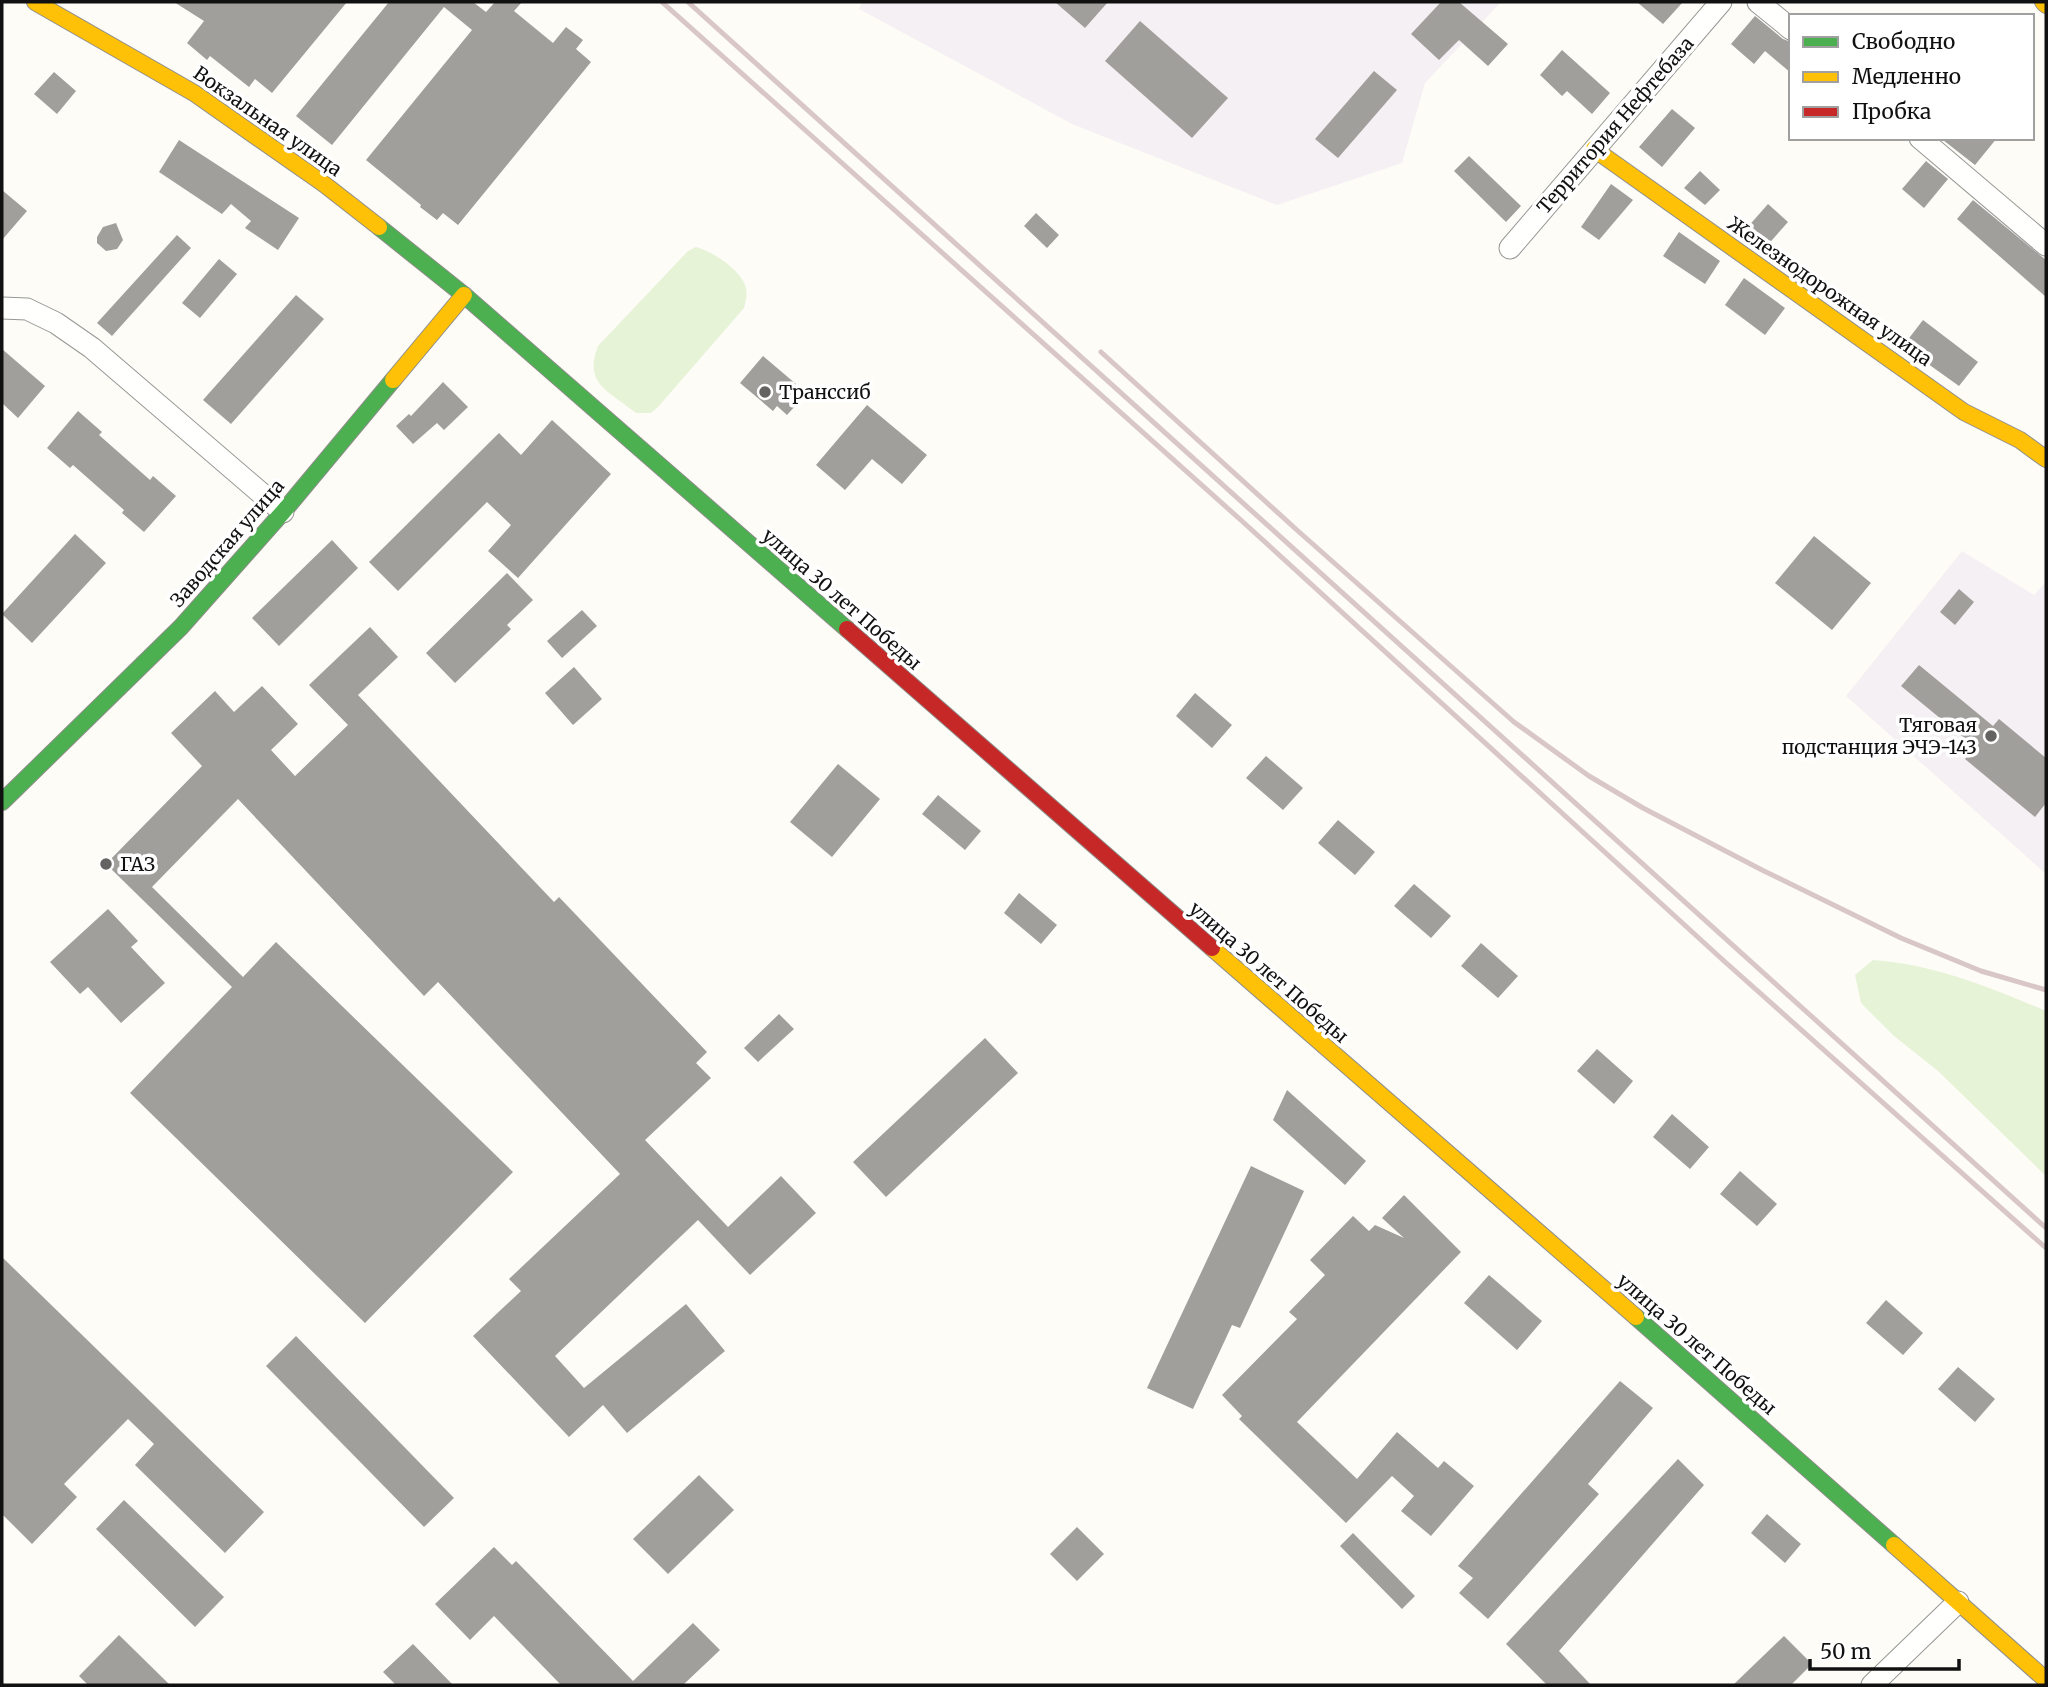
<svg xmlns="http://www.w3.org/2000/svg" width="2048" height="1687" viewBox="0 0 2048 1687" font-family="Merriweather,serif">
  <style>
    .industrial { fill: #f5f0f3 }
    .green { fill: #e7f3d7 }
    .building { fill: #a19f9c }
    .lines { fill: none; stroke-linecap: round; stroke-linejoin: round }
    .street-casing { stroke: #979795; stroke-width: 23 }
    .fast-casing { stroke: #8e8d8b; stroke-width: 18 }
    .slow-casing { stroke: #8e8d8b; stroke-width: 18 }
    .jam-casing { stroke: #8e8d8b; stroke-width: 18 }
    .street { stroke: #fffffe; stroke-width: 21 }
    .fast { stroke: #4caf50; stroke-width: 16 }
    .slow { stroke: #ffc107; stroke-width: 16 }
    .jam { stroke: #c62828; stroke-width: 16 }
    .rail { stroke: #d9c6c7; stroke-width: 5 }
    .poi-dot { fill: #646362; stroke: #fff; stroke-width: 2.5 }
    .labels { text-anchor: middle; stroke-width: 7; stroke-linejoin: round; paint-order: stroke }
    .street-label { font-size: 19px; fill: #111; stroke: #fff }
    .poi-label { font-size: 19px; fill: #111; stroke: #fff; text-anchor: start }
  </style>
  <rect width="100%" height="100%" fill="#fdfcf7"/>
  <g class="industrial">
    <polygon points="862,2 1501,2 1425,83 1402,163 1277,205 1072,124 859,9"/>
    <polygon points="1962,551 2034,595 2046,582 2046,874 1846,696"/>
  </g>
  <g class="green">
    <path d="M 696,247 C 712,251 739,269 745,285 C 748,293 746,300 744,308 L 658,407 L 651,413 L 636,413 C 609,391 583,384 598,346 L 688,251 Z"/>
    <path d="M 1873,960 C 1933,964 1992,988 2046,1011 L 2046,1176 L 1938,1071 L 1894,1036 L 1861,1003 L 1855,975 Z"/>
  </g>
  <g class="building">
    <polygon points="174,2 347,2 272,93 255,79 249,87 210,56 207,60 187,43 204,21"/>
    <polygon points="389,2 473,2 486,12 495,2 522,2 514,11 553,43 566,27 583,40 576,49 591,62 458,225 443,213 437,220 420,207 421,205 366,160 472,30 444,7 332,145 296,116"/>
    <polygon points="1055,2 1108,2 1085,28"/>
    <polygon points="1441,2 1459,2 1508,44 1488,66 1459,40 1439,60 1411,34"/>
    <polygon points="1637,2 1683,2 1663,24"/>
    <polygon points="1755,16 1783,39 1791,42 1791,73 1765,51 1754,64 1731,44"/>
    <polygon points="1140,21 1228,98 1192,138 1105,61"/>
    <polygon points="1562,50 1610,93 1592,114 1567,91 1562,96 1540,75"/>
    <polygon points="1374,71 1397,90 1338,158 1315,139"/>
    <polygon points="54,72 76,91 57,114 34,94"/>
    <polygon points="1672,109 1695,128 1662,167 1639,147"/>
    <polygon points="1945,138 1997,138 1975,165 1943,140"/>
    <polygon points="179,140 299,218 278,250 245,228 251,221 231,204 222,214 159,172"/>
    <polygon points="1469,156 1521,206 1506,222 1454,171"/>
    <polygon points="1926,161 1948,179 1924,208 1902,189"/>
    <polygon points="1700,171 1720,190 1705,205 1684,188"/>
    <polygon points="1611,184 1633,200 1599,240 1581,227"/>
    <polygon points="2,190 27,211 2,240"/>
    <polygon points="1973,200 2046,260 2046,297 1957,219"/>
    <polygon points="1768,204 1788,222 1766,247 1746,229"/>
    <polygon points="1036,213 1059,235 1047,248 1024,226"/>
    <polygon points="116,223 123,240 117,249 106,251 97,243 97,237 103,227"/>
    <polygon points="1679,232 1720,261 1705,284 1663,256"/>
    <polygon points="177,235 191,248 112,336 97,323"/>
    <polygon points="219,259 237,274 200,318 182,303"/>
    <polygon points="1744,278 1785,308 1765,335 1725,305"/>
    <polygon points="296,295 324,319 231,424 203,400"/>
    <polygon points="1923,320 1978,362 1959,386 1903,346"/>
    <polygon points="2,349 45,386 18,418 2,403"/>
    <polygon points="763,356 796,384 793,387 804,396 787,415 777,406 773,411 740,383"/>
    <polygon points="443,382 468,407 444,430 437,423 413,444 396,426 409,414 411,416"/>
    <polygon points="867,405 927,455 902,484 872,459 845,490 816,465"/>
    <polygon points="78,411 102,432 99,435 150,480 153,476 176,496 144,532 122,513 124,510 73,465 70,468 47,448"/>
    <polygon points="552,420 611,474 518,578 488,551 511,525 487,502 398,591 369,562 499,433 521,455"/>
    <polygon points="75,534 106,563 32,643 2,614"/>
    <polygon points="1814,536 1871,583 1832,630 1775,583"/>
    <polygon points="332,540 358,568 279,646 252,618"/>
    <polygon points="507,573 533,600 507,625 511,629 455,683 426,653"/>
    <polygon points="1959,589 1974,602 1955,625 1940,612"/>
    <polygon points="582,610 597,626 562,658 547,641"/>
    <polygon points="370,627 398,657 358,695 554,902 559,897 707,1052 696,1063 711,1078 645,1140 728,1227 781,1176 816,1213 750,1275 698,1220 555,1356 584,1388 686,1304 725,1351 627,1433 603,1405 569,1437 473,1336 521,1291 509,1279 620,1174 438,982 424,996 238,799 152,887 243,977 276,942 513,1172 365,1323 130,1093 232,987 106,864 202,766 171,733 215,691 234,712 262,686 298,724 271,750 295,776 348,725 309,685"/>
    <polygon points="1919,665 1993,726 1999,719 2046,758 2046,803 2035,817 1965,759 1975,747 1901,686"/>
    <polygon points="574,667 602,699 573,725 545,693"/>
    <polygon points="1195,693 1232,725 1212,748 1176,716"/>
    <polygon points="1266,756 1303,788 1283,810 1246,778"/>
    <polygon points="838,764 880,799 832,857 790,822"/>
    <polygon points="938,795 981,831 965,850 922,814"/>
    <polygon points="1338,820 1375,852 1355,875 1318,843"/>
    <polygon points="1414,884 1451,916 1431,938 1394,906"/>
    <polygon points="1019,893 1057,925 1041,944 1004,913"/>
    <polygon points="108,909 138,941 131,947 165,983 121,1023 88,987 80,994 50,962"/>
    <polygon points="1481,943 1518,976 1498,998 1461,966"/>
    <polygon points="779,1014 794,1029 758,1062 744,1048"/>
    <polygon points="985,1038 1018,1073 886,1197 853,1162"/>
    <polygon points="1597,1049 1633,1081 1614,1104 1577,1071"/>
    <polygon points="1287,1090 1366,1161 1345,1185 1273,1120"/>
    <polygon points="1672,1114 1709,1147 1690,1169 1653,1137"/>
    <polygon points="1251,1166 1304,1191 1240,1328 1232,1325 1193,1409 1147,1388"/>
    <polygon points="1740,1171 1777,1204 1757,1226 1720,1194"/>
    <polygon points="1404,1195 1461,1252 1297,1422 1357,1479 1397,1432 1438,1468 1444,1461 1474,1486 1431,1536 1401,1511 1414,1496 1392,1476 1346,1523 1239,1419 1242,1416 1222,1395 1297,1319 1289,1312 1325,1275 1310,1260 1353,1216 1369,1231 1375,1225 1404,1238 1382,1218"/>
    <polygon points="2,1257 264,1512 225,1553 135,1465 154,1444 128,1419 64,1484 77,1497 32,1544 2,1514"/>
    <polygon points="1489,1275 1542,1321 1517,1350 1464,1303"/>
    <polygon points="1886,1300 1923,1333 1903,1355 1866,1323"/>
    <polygon points="296,1336 454,1498 424,1527 266,1366"/>
    <polygon points="1958,1367 1995,1399 1975,1422 1938,1389"/>
    <polygon points="1620,1381 1653,1408 1588,1484 1599,1494 1488,1619 1459,1593 1473,1578 1458,1566"/>
    <polygon points="1678,1459 1704,1485 1559,1651 1591,1685 1547,1685 1506,1644"/>
    <polygon points="699,1475 734,1510 668,1574 633,1539"/>
    <polygon points="124,1500 224,1597 195,1627 96,1529"/>
    <polygon points="1767,1514 1801,1544 1785,1563 1751,1533"/>
    <polygon points="1077,1527 1104,1554 1077,1581 1050,1554"/>
    <polygon points="1353,1533 1415,1596 1402,1609 1340,1546"/>
    <polygon points="494,1547 512,1565 516,1561 633,1681 693,1623 720,1650 683,1685 561,1685 494,1616 470,1640 435,1604"/>
    <polygon points="119,1635 170,1685 88,1685 79,1676"/>
    <polygon points="1784,1636 1812,1664 1791,1685 1733,1685"/>
    <polygon points="413,1644 453,1685 396,1685 383,1672"/>
  </g>
  <g class="lines">
    <defs>
      <g id="street">
        <polyline points="1758,2 1791,29"/>
        <polyline points="1920,138 2046,245"/>
        <polyline points="1510,248 1721,2"/>
        <polyline points="2,308 27,309 56,323 92,348 283,512"/>
        <polyline points="1872,1685 1958,1602"/>
      </g>
      <g id="fast">
        <polyline points="379,227 464,295 847,629"/>
        <polyline points="2,802 181,627 283,512 393,380"/>
        <polyline points="1636,1317 1894,1545"/>
      </g>
      <g id="slow">
        <polyline points="35,2 194,93 324,184 379,227"/>
        <polyline points="2043,2 2046,5"/>
        <polyline points="1594,149 1964,412 2020,440 2046,459"/>
        <polyline points="393,380 464,295"/>
        <polyline points="1212,948 1636,1317"/>
        <polyline points="1894,1545 2046,1680"/>
      </g>
      <polyline id="jam" points="847,629 1212,948"/>
    </defs>
    <use href="#street" class="street-casing"/>
    <use href="#fast" class="fast-casing"/>
    <use href="#slow" class="slow-casing"/>
    <use href="#jam" class="jam-casing"/>
    <use href="#street" class="street"/>
    <use href="#fast" class="fast"/>
    <use href="#slow" class="slow"/>
    <use href="#jam" class="jam"/>
    <g class="rail">
      <polyline points="662,2 1243,522 1724,961 2046,1248"/>
      <polyline points="688,2 2046,1228"/>
      <polyline points="1101,352 1298,531 1514,722 1589,776 1643,808 1762,870 1901,938 1981,971 2046,990"/>
    </g>
  </g>
  <g class="poi-dot">
    <circle cx="765" cy="392" r="7"/>
    <circle cx="1991" cy="736" r="7"/>
    <circle cx="106" cy="864" r="7"/>
  </g>
  <g class="labels">
    <g class="street-label">
      <text transform="translate(268 121) rotate(35)" y="7">Вокзальная улица</text>
      <text transform="translate(1615 125) rotate(-49)" y="7">Территория Нефтебаза</text>
      <text transform="translate(1830 291) rotate(35)" y="7">Железнодорожная улица</text>
      <text transform="translate(227 543) rotate(-49)" y="7">Заводская улица</text>
      <text transform="translate(842 599) rotate(41)" y="7">улица 30 лет Победы</text>
      <text transform="translate(1269 972) rotate(41)" y="7">улица 30 лет Победы</text>
      <text transform="translate(1697 1344) rotate(41)" y="7">улица 30 лет Победы</text>
    </g>
    <g class="poi-label">
      <text x="779" y="399">Транссиб</text>
      <text x="1977" y="732" text-anchor="end">Тяговая<tspan x="1977" dy="22">подстанция ЭЧЭ-143</tspan></text>
      <text x="120" y="871">ГАЗ</text>
    </g>
  </g>
  <rect width="2048" height="1687" fill="none" stroke="#111111" stroke-width="7"/>
  <rect x="1789" y="14" width="245" height="126" fill="#ffffff" stroke="#a0a0a0" stroke-width="2"/>
  <rect x="1803" y="37" width="35" height="10" fill="#4caf50" stroke="#a0a0a0" stroke-width="2"/>
  <text x="1852" y="49" font-size="21" fill="#111111">Свободно</text>
  <rect x="1803" y="72" width="35" height="10" fill="#ffc107" stroke="#a0a0a0" stroke-width="2"/>
  <text x="1852" y="84" font-size="21" fill="#111111">Медленно</text>
  <rect x="1803" y="107" width="35" height="10" fill="#c62828" stroke="#a0a0a0" stroke-width="2"/>
  <text x="1852" y="119" font-size="21" fill="#111111">Пробка</text>
  <path d="M1810 1659v10h149v-10" fill="none" stroke="#111111" stroke-width="3.5"/>
  <text x="1820" y="1659" font-size="21" fill="#111111" stroke="#ffffff" stroke-width="5" paint-order="stroke">50 m</text>
</svg>
